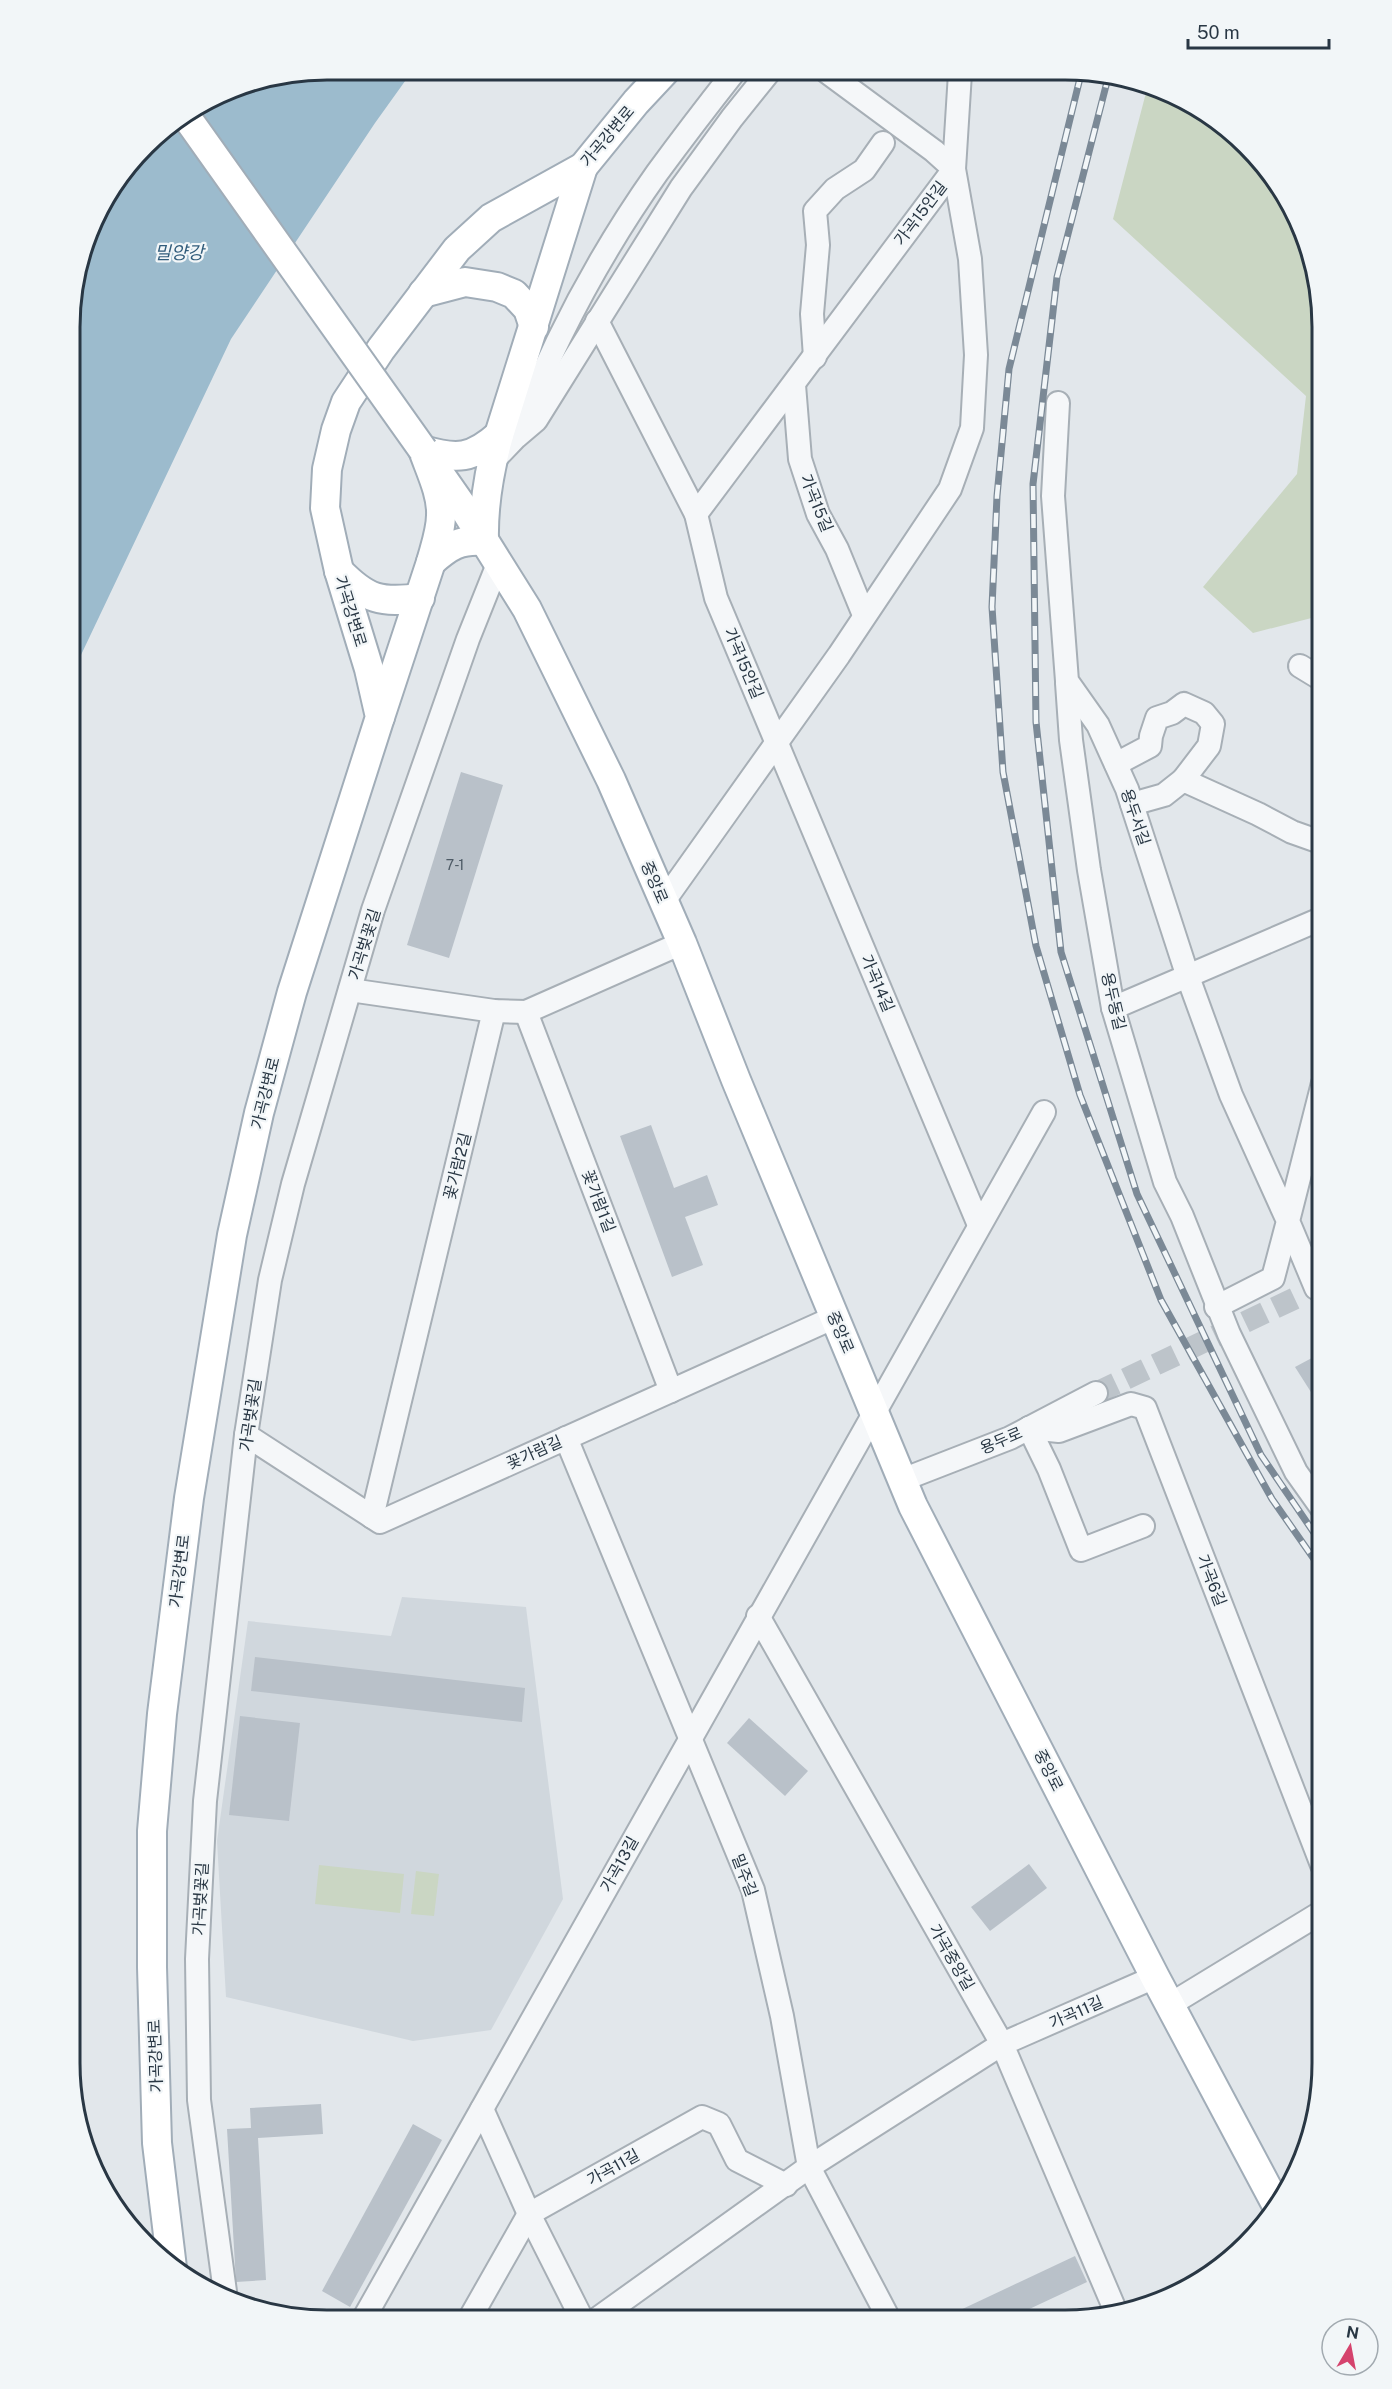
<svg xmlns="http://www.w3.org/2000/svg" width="1392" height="2389" viewBox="0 0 1392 2389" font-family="'Public Sans','Noto Sans KR',sans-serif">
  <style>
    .built { fill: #d0d7dd }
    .green { fill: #cad6c3 }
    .water { fill: #9cbbcd }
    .building { fill: #b9c1c9 }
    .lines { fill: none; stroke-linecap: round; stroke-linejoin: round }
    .minor-tunnel { stroke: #bdc4ca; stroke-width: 22; stroke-dasharray: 22 11; stroke-linecap: butt }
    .minor-casing { stroke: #a7afb6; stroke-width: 26 }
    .major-casing { stroke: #a1adb8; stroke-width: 32 }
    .minor { stroke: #f5f7f9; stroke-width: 22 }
    .major { stroke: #fff; stroke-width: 28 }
    .rail-casing { stroke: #7b8996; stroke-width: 7 }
    .rail { stroke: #f2f6f8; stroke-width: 4.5; stroke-dasharray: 14; stroke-linecap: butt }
    .major-bridge-casing { stroke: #a1adb8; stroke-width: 32; stroke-linecap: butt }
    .major-bridge { stroke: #fff; stroke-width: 28 }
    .labels { text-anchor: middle; stroke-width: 4.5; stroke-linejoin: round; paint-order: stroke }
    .number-label { font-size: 14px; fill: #4d5a65 }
    .street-label { font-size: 16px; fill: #293744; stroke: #f2f6f8 }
    .water-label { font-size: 18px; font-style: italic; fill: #315c7b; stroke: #f2f6f8 }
    .rim { fill: none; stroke: #293744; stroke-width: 3 }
  </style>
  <rect width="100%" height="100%" fill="#e2e7eb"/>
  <polygon class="built" points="402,1597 526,1607 563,1899 491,2030 413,2041 226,1997 217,1841 248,1621 391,1636"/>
  <g class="green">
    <polygon points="1148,85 1179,95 1235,133 1279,183 1309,243 1323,326 1323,615 1253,633 1203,587 1297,474 1306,396 1113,219"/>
    <polygon points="319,1865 404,1874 400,1913 315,1904"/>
    <polygon points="416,1871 439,1874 434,1916 411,1914"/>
  </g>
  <polygon class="water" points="326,69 413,70 375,123 231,339 71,676 71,293 96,212 156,133 228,88"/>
  <g class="building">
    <polygon points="461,772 503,785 449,958 407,945"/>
    <polygon points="651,1125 674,1188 707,1175 718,1205 685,1217 703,1265 672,1277 620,1136"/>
    <polygon points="1323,1352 1323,1411 1295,1367"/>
    <polygon points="255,1657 525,1688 522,1722 251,1691"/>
    <polygon points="240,1716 300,1723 289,1821 229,1815"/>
    <polygon points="749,1718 808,1771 785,1796 727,1743"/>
    <polygon points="1029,1864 1047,1888 990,1931 971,1907"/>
    <polygon points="321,2104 323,2134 258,2138 266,2280 236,2282 227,2129 251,2128 250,2108"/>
    <polygon points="413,2124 442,2140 350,2307 322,2291"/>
    <polygon points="1075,2256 1087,2282 1006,2320 939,2320"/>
  </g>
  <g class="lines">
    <polyline class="minor-tunnel" points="1096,1393 1302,1295"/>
    <defs>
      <g id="minor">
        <polyline points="597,321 696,514 716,598 979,1225"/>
        <polyline points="815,357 812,314 818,245 815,211 835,189 864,170 883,143"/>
        <polyline points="794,385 800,459 818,514 837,549 864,615"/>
        <polyline points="1058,403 1053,496 1067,681 1098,725 1127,789 1188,977 1231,1095 1288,1221 1273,1278 1216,1307"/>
        <path d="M 519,429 C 555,339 601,252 657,173 C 682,139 708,105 734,72"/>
        <polyline points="491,463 516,437 536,420 681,188 732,118 769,72"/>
        <polyline points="696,514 954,169 934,151 827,72"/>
        <polyline points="1300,666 1323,680"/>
        <polyline points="1067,683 1071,740 1089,870 1113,1008 1165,1182 1182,1216 1229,1334 1296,1472 1323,1510"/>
        <polyline points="1116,764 1150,746 1151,736 1157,718 1172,713 1184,704 1204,713 1213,724 1209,746 1183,780"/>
        <polyline points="1132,804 1164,795 1183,780 1258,814 1292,832 1323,843"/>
        <polyline points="664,901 839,655 950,489 972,428 976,355 970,259 954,169 960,73"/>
        <polyline points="350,990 494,1011 526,1012 682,943"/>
        <polyline points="1113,1008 1323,918"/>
        <polyline points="526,1012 671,1391"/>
        <polyline points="1323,1289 1316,1288 1288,1221 1323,1083"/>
        <polyline points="1029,1428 1059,1431 1131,1404 1145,1408 1322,1865"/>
        <polyline points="1029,1428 1049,1469 1081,1550 1143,1526"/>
        <polyline points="246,1435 380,1522 835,1317"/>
        <polyline points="566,1438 753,1890 782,2016 809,2167 889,2319"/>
        <polyline points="902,1480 1010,1438 1096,1393"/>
        <polyline points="372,1517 494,1011"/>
        <polyline points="758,1616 1002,2044 1116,2312"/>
        <polyline points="1171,2004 1322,1912"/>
        <polyline points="482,2109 529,2214 582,2319"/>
        <polyline points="226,2299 199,2100 197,1959 205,1801 246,1435 270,1280 293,1184 373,910 468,639 498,564"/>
        <polyline points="364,2318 1044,1112"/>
        <polyline points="470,2318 529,2214 702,2117 719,2124 737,2160 786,2185"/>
        <polyline points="597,2319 809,2167 1002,2044 1155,1977"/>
      </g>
      <g id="major">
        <polyline points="423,293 465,282 497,287 514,294 528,309 534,327"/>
        <path d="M 499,435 C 489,471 483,504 484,541 C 460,539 449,546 431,562 C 435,547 441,531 441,515 C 442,494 430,470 423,450 C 457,460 472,459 499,435 Z"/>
        <polyline points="499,435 583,167"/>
        <polyline points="423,450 467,513 527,609 611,780 682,943 736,1080 913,1506 1155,1977 1277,2206"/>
        <path d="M 339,571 C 367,600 381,603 420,598"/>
        <polyline points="380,717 431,562"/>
        <polyline points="172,2268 157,2143 152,1967 152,1831 162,1714 189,1498 232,1235 259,1113 292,992 380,717 369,669 339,571 325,508 327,469 336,430 346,402 381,349 457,249 491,218 583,167 636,102 665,71"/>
      </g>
    </defs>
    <use href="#minor" class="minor-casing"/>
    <use href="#major" class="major-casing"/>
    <use href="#minor" class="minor"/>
    <use href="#major" class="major"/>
    <defs>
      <g id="rail">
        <polyline points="1081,74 1009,369 997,496 992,607 1003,772 1036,946 1080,1095 1161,1300 1272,1499 1323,1572"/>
        <polyline points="1109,74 1057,277 1033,484 1036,722 1061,952 1137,1194 1261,1455 1323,1546"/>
      </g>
    </defs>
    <use href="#rail" class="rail-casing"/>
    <use href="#rail" class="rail"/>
    <defs>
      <polyline id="major-bridge" points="185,115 423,450"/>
    </defs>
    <use href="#major-bridge" class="major-bridge-casing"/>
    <use href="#major-bridge" class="major-bridge"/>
  </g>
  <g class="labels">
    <g class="number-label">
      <text x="455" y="870">7-1</text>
    </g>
    <g class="street-label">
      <text transform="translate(607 136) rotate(-50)" y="6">가곡강변로</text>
      <text transform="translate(920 213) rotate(-53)" y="6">가곡15안길</text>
      <text transform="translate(817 503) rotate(68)" y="6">가곡15길</text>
      <text transform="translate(351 611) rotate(73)" y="6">가곡강변로</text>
      <text transform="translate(744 663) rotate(67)" y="6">가곡15안길</text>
      <text transform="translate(1136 817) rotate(71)" y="6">용두서길</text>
      <text transform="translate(655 882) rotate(67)" y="6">중앙로</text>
      <text transform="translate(364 944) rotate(-73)" y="6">가곡벚꽃길</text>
      <text transform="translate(878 983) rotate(67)" y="6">가곡14길</text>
      <text transform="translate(1114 1001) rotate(77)" y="6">용두동길</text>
      <text transform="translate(265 1093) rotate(-76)" y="6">가곡강변로</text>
      <text transform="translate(457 1166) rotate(-76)" y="6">꽃가람2길</text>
      <text transform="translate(599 1201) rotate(69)" y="6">꽃가람1길</text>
      <text transform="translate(841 1332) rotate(67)" y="6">중앙로</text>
      <text transform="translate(250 1415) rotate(-82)" y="6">가곡벚꽃길</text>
      <text transform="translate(1001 1440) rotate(-23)" y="6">용두로</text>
      <text transform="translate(534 1452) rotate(-24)" y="6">꽃가람길</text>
      <text transform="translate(179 1571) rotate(-83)" y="6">가곡강변로</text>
      <text transform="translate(1212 1580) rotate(69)" y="6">가곡6길</text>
      <text transform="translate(1049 1770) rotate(63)" y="6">중앙로</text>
      <text transform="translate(619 1864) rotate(-61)" y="6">가곡13길</text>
      <text transform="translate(745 1875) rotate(69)" y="6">밀주길</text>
      <text transform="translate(200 1899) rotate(-87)" y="6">가곡벚꽃길</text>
      <text transform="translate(952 1957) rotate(60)" y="6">가곡중앙길</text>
      <text transform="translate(1076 2012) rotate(-24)" y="6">가곡11길</text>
      <text transform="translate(155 2056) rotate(-92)" y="6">가곡강변로</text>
      <text transform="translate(613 2167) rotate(-29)" y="6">가곡11길</text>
    </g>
    <g class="water-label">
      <text x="179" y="259">밀양강</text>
    </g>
  </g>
  <path d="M0 0H1392V2389H0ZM327 80H1065A247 247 0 0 1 1312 327V2063A247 247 0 0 1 1065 2310H327A247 247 0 0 1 80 2063V327A247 247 0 0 1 327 80Z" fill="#f2f6f8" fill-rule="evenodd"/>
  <path class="rim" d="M327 80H1065A247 247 0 0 1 1312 327V2063A247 247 0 0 1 1065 2310H327A247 247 0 0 1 80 2063V327A247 247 0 0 1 327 80Z"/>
  <g transform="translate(1350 2347) rotate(10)"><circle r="28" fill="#f2f6f8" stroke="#a2aab0" stroke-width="1.5"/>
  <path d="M0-4.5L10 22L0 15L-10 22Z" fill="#d5436d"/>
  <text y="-9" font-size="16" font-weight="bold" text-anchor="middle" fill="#293744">N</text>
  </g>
  <path d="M1188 39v9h141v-9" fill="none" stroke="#293744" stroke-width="3"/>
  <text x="1197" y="39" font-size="18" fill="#293744" stroke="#f2f6f8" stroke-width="4.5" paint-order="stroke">50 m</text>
</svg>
